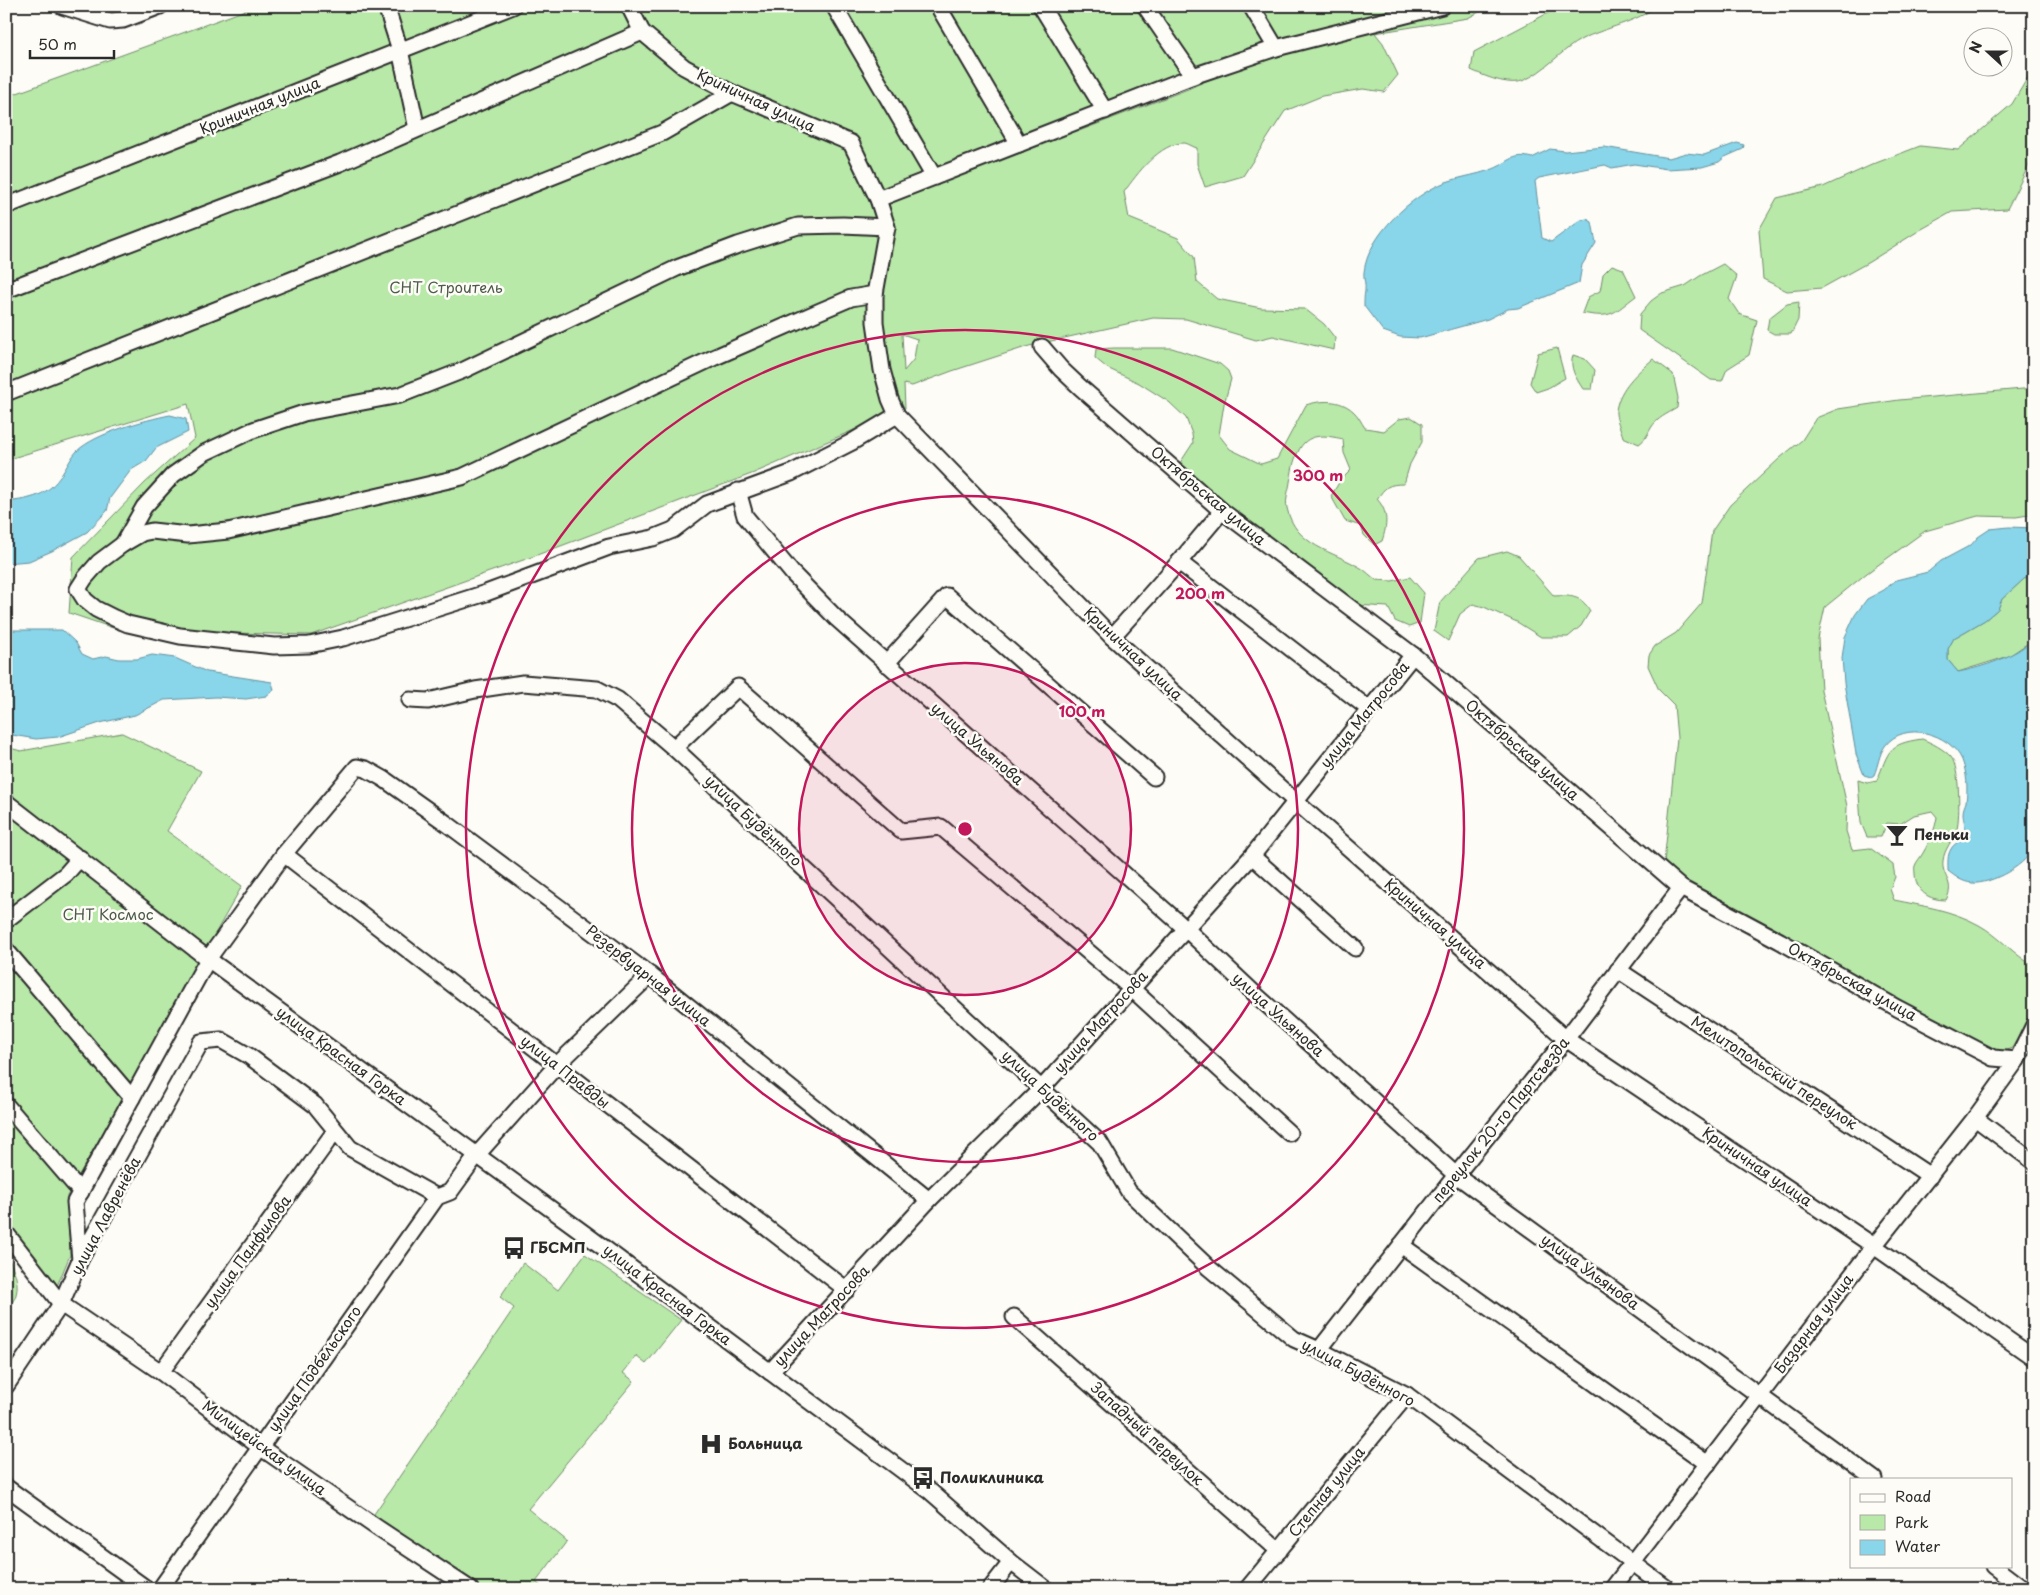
<svg xmlns="http://www.w3.org/2000/svg" width="2040" height="1595" viewBox="0 0 2040 1595" font-family="'Playpen Sans',sans-serif">
  <style>
    .green { fill: #b8e9a8; stroke: #728a6a; fill-rule: evenodd }
    .water { fill: #89d5e9; stroke: #63919d }
    .lines { fill: none; stroke-linecap: round; stroke-linejoin: round }
    .minor-casing { stroke: #2b2b2b; stroke-width: 19 }
    .minor { stroke: #fdfcf7; stroke-width: 15 }
    .ring { fill: none; stroke: #c2185b; stroke-width: 2.5 }
    .labels { text-anchor: middle; stroke-width: 5; stroke-linejoin: round; paint-order: stroke }
    .street-label { font-size: 15px; fill: #2b2b2b; stroke: #fdfcf7 }
    .park-label { font-size: 15px; fill: #4e5a4a; stroke: #fdfcf7 }
    .poi-label { font-size: 15px; font-weight: bold; fill: #2b2b2b; stroke: #fdfcf7; text-anchor: start }
    .centre { fill: #c2185b; stroke: #fdfcf7; stroke-width: 2.5 }
    .ring-label { font-size: 15px; text-anchor: middle; font-weight: bold; fill: #c2185b; stroke: #fdfcf7; stroke-width: 5; stroke-linejoin: round; paint-order: stroke }
  </style>
  <rect width="100%" height="100%" fill="#fdfcf7"/>
  <filter id="ink" filterUnits="userSpaceOnUse"><feTurbulence type="fractalNoise" baseFrequency=".02" numOctaves="2"/><feDisplacementMap in="SourceGraphic" scale="10" xChannelSelector="R" yChannelSelector="G"/><feConvolveMatrix kernelMatrix="1 2 1 2 8 2 1 2 1" color-interpolation-filters="sRGB"/></filter>
  <g filter="url(#ink)">
    <g class="green">
      <path d="M 257,6 L 1490,6 L 1468,18 L 1375,33 L 1383,43 L 1398,75 L 1384,92 L 1363,89 L 1322,96 L 1285,111 L 1243,176 L 1205,187 L 1197,164 L 1197,148 C 1193,147 1189,144 1185,143 C 1160,142 1137,174 1124,192 L 1129,218 L 1178,238 L 1194,257 L 1197,282 L 1217,299 L 1261,308 L 1305,309 L 1324,324 L 1335,338 L 1334,350 L 1273,336 L 1256,340 L 1186,319 L 1153,318 L 1029,346 L 952,371 L 912,386 L 904,384 L 905,408 L 754,473 L 529,558 L 311,635 L 119,630 L 69,613 L 73,557 L 145,483 L 195,438 L 188,404 L 6,460 L 6,97 ZM 1242,64 L 1188,89 L 1079,131 L 1080,130 ZM 902,334 L 917,339 L 914,359 L 904,371 Z"/>
      <path d="M 1571,6 L 1656,6 C 1640,21 1602,29 1582,39 C 1561,50 1545,72 1522,81 C 1508,86 1484,76 1471,70 L 1474,52 L 1548,13 Z"/>
      <polygon points="2034,67 2034,155 2007,209 1952,212 1920,230 1869,262 1822,288 1787,291 1763,279 1759,230 1777,198 1823,187 1876,163 1920,146 1958,150 2012,104"/>
      <polygon points="1723,264 1737,276 1729,299 1739,314 1757,320 1749,355 1727,369 1722,381 1711,380 1639,330 1640,314 1651,301 1662,293 1685,286 1700,276"/>
      <path d="M 1612,265 L 1623,269 L 1636,296 C 1613,313 1613,319 1582,313 L 1588,297 L 1600,291 L 1603,274 Z"/>
      <polygon points="1799,302 1798,320 1791,334 1774,334 1767,330 1769,318 1787,304"/>
      <path d="M 1114,348 L 1172,348 L 1220,364 L 1228,371 L 1231,379 L 1224,404 L 1219,435 L 1230,449 L 1261,464 L 1277,459 L 1306,405 C 1321,400 1340,399 1353,411 C 1358,415 1361,422 1365,428 L 1384,431 L 1399,419 L 1411,417 L 1422,424 L 1422,442 L 1410,464 L 1404,484 C 1388,484 1385,487 1377,499 C 1389,512 1387,526 1382,541 L 1374,545 L 1364,535 L 1361,526 L 1345,521 L 1331,496 L 1340,481 L 1351,470 L 1344,453 L 1343,439 C 1325,435 1307,432 1298,452 C 1293,461 1292,472 1290,482 C 1289,490 1285,499 1287,508 C 1295,546 1333,551 1361,568 C 1366,571 1371,576 1376,580 L 1392,581 L 1410,577 L 1424,593 L 1420,623 L 1409,627 L 1395,621 L 1388,607 L 1339,604 L 1178,466 L 1193,443 L 1192,434 L 1186,418 L 1169,402 L 1139,383 L 1107,368 L 1095,358 L 1096,349 Z"/>
      <polygon points="1557,348 1565,378 1548,388 1536,392 1530,383 1538,353"/>
      <path d="M 1573,355 L 1585,359 L 1595,370 L 1592,389 L 1583,389 C 1576,378 1569,368 1573,355 Z"/>
      <path d="M 1653,359 L 1673,374 L 1678,398 L 1677,408 C 1667,414 1657,418 1651,428 C 1647,435 1646,439 1639,444 L 1623,437 C 1621,429 1615,418 1616,410 C 1620,387 1637,373 1653,359 Z"/>
      <path d="M 2034,388 L 2034,514 L 2016,517 L 1978,516 L 1925,531 L 1867,573 L 1825,607 L 1818,639 L 1821,690 L 1847,806 L 1846,831 L 1852,850 L 1870,848 L 1893,865 L 1895,877 L 1890,889 L 1894,900 C 1923,906 1952,910 1979,925 C 1999,936 2014,955 2034,966 L 2034,1010 L 2012,1048 L 1998,1053 L 1758,923 L 1676,876 L 1664,863 L 1677,738 L 1674,705 L 1659,690 L 1648,666 L 1649,655 L 1655,646 L 1676,633 L 1702,603 L 1712,531 L 1730,505 L 1780,458 L 1802,440 L 1816,418 L 1838,409 L 1899,400 Z"/>
      <path d="M 1507,551 L 1519,556 L 1554,596 C 1570,595 1582,596 1590,611 L 1581,626 L 1568,637 L 1541,637 L 1517,622 L 1484,607 L 1473,604 L 1460,614 L 1448,641 L 1434,631 L 1440,602 L 1479,558 Z"/>
      <polygon points="2034,570 2034,639 2009,656 1958,672 1948,660 1948,649 1954,638 1985,620 1998,609 2002,599"/>
      <polygon points="122,733 201,771 167,831 242,886 67,1196 70,1255 57,1286 6,1223 6,747 21,751"/>
      <path d="M 1922,739 C 1932,743 1944,749 1951,757 C 1960,768 1960,815 1957,829 C 1954,840 1944,848 1943,861 C 1941,877 1956,882 1946,900 C 1929,900 1916,892 1915,874 C 1915,871 1914,868 1915,866 C 1916,862 1921,857 1923,853 C 1930,841 1935,830 1937,817 L 1932,811 L 1914,815 L 1900,824 L 1887,823 L 1881,837 L 1867,837 L 1861,823 L 1858,780 L 1867,783 L 1877,781 C 1889,751 1887,744 1922,739 Z"/>
      <polygon points="585,1254 681,1320 646,1364 636,1356 623,1373 634,1381 528,1509 567,1541 536,1582 544,1589 481,1589 385,1522 372,1517 514,1308 500,1297 523,1263 558,1290"/>
      <path d="M 6,1255 C 16,1270 25,1295 6,1308 Z"/>
    </g>
    <g class="water">
      <path d="M 1737,143 L 1744,145 L 1743,149 L 1725,157 L 1719,162 L 1702,167 L 1667,169 L 1634,164 L 1612,168 L 1605,165 L 1539,178 L 1535,181 L 1542,238 L 1551,242 L 1581,220 L 1587,219 L 1592,222 L 1596,243 L 1582,265 L 1579,283 L 1518,308 L 1508,309 L 1488,319 L 1420,338 L 1400,337 L 1383,331 L 1364,306 C 1364,300 1364,296 1365,291 C 1366,285 1363,278 1364,272 C 1368,235 1412,195 1446,182 C 1460,177 1476,175 1490,170 C 1509,164 1511,152 1532,158 L 1550,149 L 1565,151 L 1604,147 L 1669,158 L 1686,153 L 1704,155 Z"/>
      <path d="M 170,415 L 186,419 L 188,432 L 156,448 L 146,461 L 131,470 L 110,498 L 107,511 L 87,532 L 52,551 L 29,561 L 6,563 L 6,502 C 31,499 48,496 62,474 C 67,467 71,457 77,451 C 96,433 145,420 170,415 Z"/>
      <path d="M 2009,527 L 2034,528 L 2034,570 L 2002,599 L 1998,609 L 1985,620 L 1954,638 L 1948,649 L 1948,660 L 1958,672 C 1984,667 2014,657 2034,639 L 2034,788 C 2028,807 2037,826 2034,845 C 2030,864 1990,885 1972,883 C 1962,882 1956,877 1948,871 C 1948,864 1947,855 1951,849 C 1954,843 1961,842 1964,835 C 1967,826 1963,821 1963,813 C 1963,809 1965,805 1966,802 C 1968,788 1967,773 1962,760 C 1950,733 1904,720 1885,746 C 1879,754 1878,766 1874,775 L 1871,777 L 1864,775 L 1856,754 L 1844,683 L 1842,658 L 1845,637 L 1855,615 L 1867,599 L 1884,590 L 1896,580 L 1928,572 L 1941,561 L 1971,545 L 1978,537 L 1990,529 Z"/>
      <polygon points="6,630 62,630 76,643 82,654 93,659 106,656 119,659 137,659 152,655 175,658 207,672 272,682 274,690 266,696 246,699 216,697 164,700 135,715 100,723 58,737 36,739 6,734"/>
    </g>
    <g class="lines">
      <defs>
        <g id="minor">
          <polyline points="62,6 110,21 123,20 160,6"/>
          <polyline points="386,6 400,50 417,129"/>
          <polyline points="629,6 642,32 684,67 732,93 851,143 878,199 887,227 875,294 875,322 882,370 890,399 897,415 1112,637 1295,801 1566,1039 1874,1246 2034,1358"/>
          <polyline points="834,6 934,177"/>
          <polyline points="938,6 1019,144"/>
          <polyline points="1041,6 1105,111"/>
          <polyline points="1145,6 1193,76"/>
          <polyline points="1251,6 1276,48"/>
          <polyline points="878,199 1193,76 1276,48 1442,6"/>
          <polyline points="6,206 513,6"/>
          <polyline points="6,290 340,163 642,32"/>
          <polyline points="875,294 851,298 818,312 713,358 462,477 228,531 188,535 152,531 142,533 123,544 99,562 85,578 78,589 85,600 96,609 114,618 128,624 180,636 274,646 309,645 343,638 486,593 609,547 653,538 673,530 707,504 791,473 852,442 897,415"/>
          <polyline points="1042,347 1061,369 1080,387 1222,511 1413,655 1681,888 1780,941 1897,1008 1993,1058 2017,1060"/>
          <polyline points="6,393 662,133 732,93"/>
          <polyline points="738,491 745,516 793,574 837,619 1186,929 1256,995 1456,1175 1874,1479"/>
          <polyline points="123,544 144,507 173,475 204,453 253,430 304,413 400,395 464,370 677,268 738,245 798,226 843,225 887,227"/>
          <polyline points="1179,562 1369,709"/>
          <polyline points="1112,637 1179,562 1222,511"/>
          <polyline points="886,664 947,596 1154,777"/>
          <polyline points="410,700 428,701 475,690 523,683 597,689 618,700 674,748 1100,1143 1129,1192 1209,1268 1294,1339 1319,1350 1407,1395 1668,1589"/>
          <polyline points="674,748 738,687 901,831 941,827 1132,989 1289,1133"/>
          <polyline points="6,802 208,959 592,1239 931,1492 1011,1562 1046,1589"/>
          <polyline points="284,854 847,1290"/>
          <polyline points="1252,856 1355,948"/>
          <polyline points="6,920 66,874 80,858"/>
          <polyline points="6,950 132,1098"/>
          <polyline points="1618,970 1930,1176"/>
          <polyline points="6,1105 81,1192"/>
          <polyline points="1975,1118 2034,1162"/>
          <polyline points="6,1233 61,1304 161,1372 260,1447 379,1529 470,1589"/>
          <polyline points="1401,1245 1708,1464"/>
          <polyline points="80,1260 75,1202 208,959 284,854 357,767 366,769 384,779 446,823 650,975 929,1200"/>
          <polyline points="1014,1317 1279,1551"/>
          <polyline points="1319,1350 1456,1175 1566,1039 1681,888"/>
          <polyline points="161,1372 335,1131"/>
          <polyline points="770,1372 929,1200 1042,1088 1252,856 1413,655"/>
          <polyline points="6,1386 61,1304 80,1260 201,1042 221,1040 249,1056 315,1105 350,1148 437,1197"/>
          <polyline points="6,1487 147,1589"/>
          <polyline points="1993,1566 2023,1589"/>
          <polyline points="160,1589 437,1197 450,1192 476,1156 557,1065 650,975"/>
          <polyline points="990,1589 1011,1562"/>
          <polyline points="1247,1589 1407,1395"/>
          <polyline points="1612,1589 1874,1246 1975,1118 2017,1060 2034,1025"/>
        </g>
      </defs>
      <use href="#minor" class="minor-casing"/>
      <use href="#minor" class="minor"/>
    </g>
  </g>
  <circle cx="965" cy="829" r="166" fill="#c2185b" fill-opacity=".12"/>
  <g class="ring">
    <circle cx="965" cy="829" r="166"/>
    <circle cx="965" cy="829" r="333"/>
    <circle cx="965" cy="829" r="499"/>
  </g>
  <defs>
    <symbol id="bar-bare" viewBox="-9 -9 18 18"><path d="M-6-5H6L.8 .8V4.5H3.5V6h-7V4.5H-.8V.8Z" fill="#2b2b2b" stroke="#fdfcf7" stroke-width="2.5" paint-order="stroke"/></symbol>
    <symbol id="bus-bare" viewBox="-9 -9 18 18"><path d="M-5-6H5V4H4V6H2V4H-2V6H-4V4H-5ZM-3.5-4V0h7V-4ZM-3.5 1.2v1.5H-2V1.2ZM2 1.2v1.5H3.5V1.2Z" fill="#2b2b2b" stroke="#fdfcf7" stroke-width="2.5" paint-order="stroke"/></symbol>
    <symbol id="hospital-bare" viewBox="-9 -9 18 18"><path d="M-5-5h3v3.5h4V-5h3V5h-3V1.5h-4V5h-3Z" fill="#2b2b2b" stroke="#fdfcf7" stroke-width="2.5" paint-order="stroke"/></symbol>
  </defs>
  <g fill-rule="evenodd">
    <use href="#bar-bare" x="1881" y="819" width="32" height="32"/>
    <use href="#bus-bare" x="498" y="1232" width="32" height="32"/>
    <use href="#hospital-bare" x="695" y="1428" width="32" height="32"/>
    <use href="#bus-bare" x="907" y="1462" width="32" height="32"/>
  </g>
  <g class="labels">
    <g class="street-label">
      <text transform="translate(756 101) rotate(25)" y="5">Криничная улица</text>
      <text transform="translate(260 106) rotate(-22)" y="5">Криничная улица</text>
      <text transform="translate(1208 496) rotate(40)" y="5">Октябрьская улица</text>
      <text transform="translate(1133 654) rotate(43)" y="5">Криничная улица</text>
      <text transform="translate(1365 715) rotate(-51)" y="5">улица Матросова</text>
      <text transform="translate(977 744) rotate(41)" y="5">улица Ульянова</text>
      <text transform="translate(1522 750) rotate(41)" y="5">Октябрьская улица</text>
      <text transform="translate(753 821) rotate(43)" y="5">улица Будённого</text>
      <text transform="translate(1435 924) rotate(41)" y="5">Криничная улица</text>
      <text transform="translate(648 976) rotate(38)" y="5">Резервуарная улица</text>
      <text transform="translate(1852 982) rotate(29)" y="5">Октябрьская улица</text>
      <text transform="translate(1278 1015) rotate(42)" y="5">улица Ульянова</text>
      <text transform="translate(1101 1022) rotate(-48)" y="5">улица Матросова</text>
      <text transform="translate(341 1056) rotate(36)" y="5">улица Красная Горка</text>
      <text transform="translate(565 1072) rotate(38)" y="5">улица Правды</text>
      <text transform="translate(1774 1073) rotate(33)" y="5">Мелитопольский переулок</text>
      <text transform="translate(1050 1096) rotate(43)" y="5">улица Будённого</text>
      <text transform="translate(1501 1120) rotate(-51)" y="5">переулок 20-го Партсъезда</text>
      <text transform="translate(1757 1167) rotate(34)" y="5">Криничная улица</text>
      <text transform="translate(106 1216) rotate(-62)" y="5">улица Лавренёва</text>
      <text transform="translate(248 1252) rotate(-54)" y="5">улица Панфилова</text>
      <text transform="translate(1590 1272) rotate(36)" y="5">улица Ульянова</text>
      <text transform="translate(667 1295) rotate(37)" y="5">улица Красная Горка</text>
      <text transform="translate(822 1316) rotate(-47)" y="5">улица Матросова</text>
      <text transform="translate(1814 1324) rotate(-53)" y="5">Базарная улица</text>
      <text transform="translate(315 1369) rotate(-55)" y="5">улица Подбельского</text>
      <text transform="translate(1358 1373) rotate(28)" y="5">улица Будённого</text>
      <text transform="translate(1147 1434) rotate(42)" y="5">Западный переулок</text>
      <text transform="translate(264 1448) rotate(36)" y="5">Милицейская улица</text>
      <text transform="translate(1327 1492) rotate(-51)" y="5">Степная улица</text>
    </g>
    <g class="park-label">
      <text x="446" y="293">СНТ Строитель</text>
      <text x="108" y="920">СНТ Космос</text>
    </g>
    <g class="poi-label">
      <text x="1914" y="840">Пеньки</text>
      <text x="530" y="1253">ГБСМП</text>
      <text x="728" y="1449">Больница</text>
      <text x="940" y="1483">Поликлиника</text>
    </g>
  </g>
  <circle cx="965" cy="829" r="8" class="centre"/>
  <g class="ring-label">
    <text x="1318" y="481">300 m</text>
    <text x="1200" y="599">200 m</text>
    <text x="1082" y="717">100 m</text>
  </g>
  <rect width="2040" height="1595" fill="none" stroke="#fdfcf7" stroke-width="25"/>
  <rect x="12" y="12" width="2015" height="1570" fill="none" stroke="#2b2b2b" stroke-width="2" filter="url(#ink)"/>
  <rect x="1850" y="1478" width="162" height="90" fill="#fdfcf7" stroke="#a9a8a5"/>
  <rect x="1860" y="1494" width="25" height="8" fill="#fdfcf7" stroke="#a9a8a5"/>
  <text x="1895" y="1502" font-size="15" fill="#2b2b2b">Road</text>
  <rect x="1860" y="1515" width="25" height="15" fill="#b8e9a8" stroke="#a9a8a5"/>
  <text x="1895" y="1528" font-size="15" fill="#2b2b2b">Park</text>
  <rect x="1860" y="1540" width="25" height="15" fill="#89d5e9" stroke="#a9a8a5"/>
  <text x="1895" y="1552" font-size="15" fill="#2b2b2b">Water</text>
  <g transform="translate(1988 52) rotate(291)"><circle r="24" fill="#fdfcf7" stroke="#a9a8a5"/>
  <path d="M0-4L9 19L0 12L-9 19Z" fill="#2b2b2b"/>
  <text y="-8" font-size="14" font-weight="bold" text-anchor="middle" fill="#2b2b2b">N</text>
  </g>
  <path d="M30 50v8h84v-8" fill="none" stroke="#2b2b2b" stroke-width="2.5"/>
  <text x="38" y="50" font-size="15" fill="#2b2b2b" stroke="#fdfcf7" stroke-width="4" paint-order="stroke">50 m</text>
</svg>
